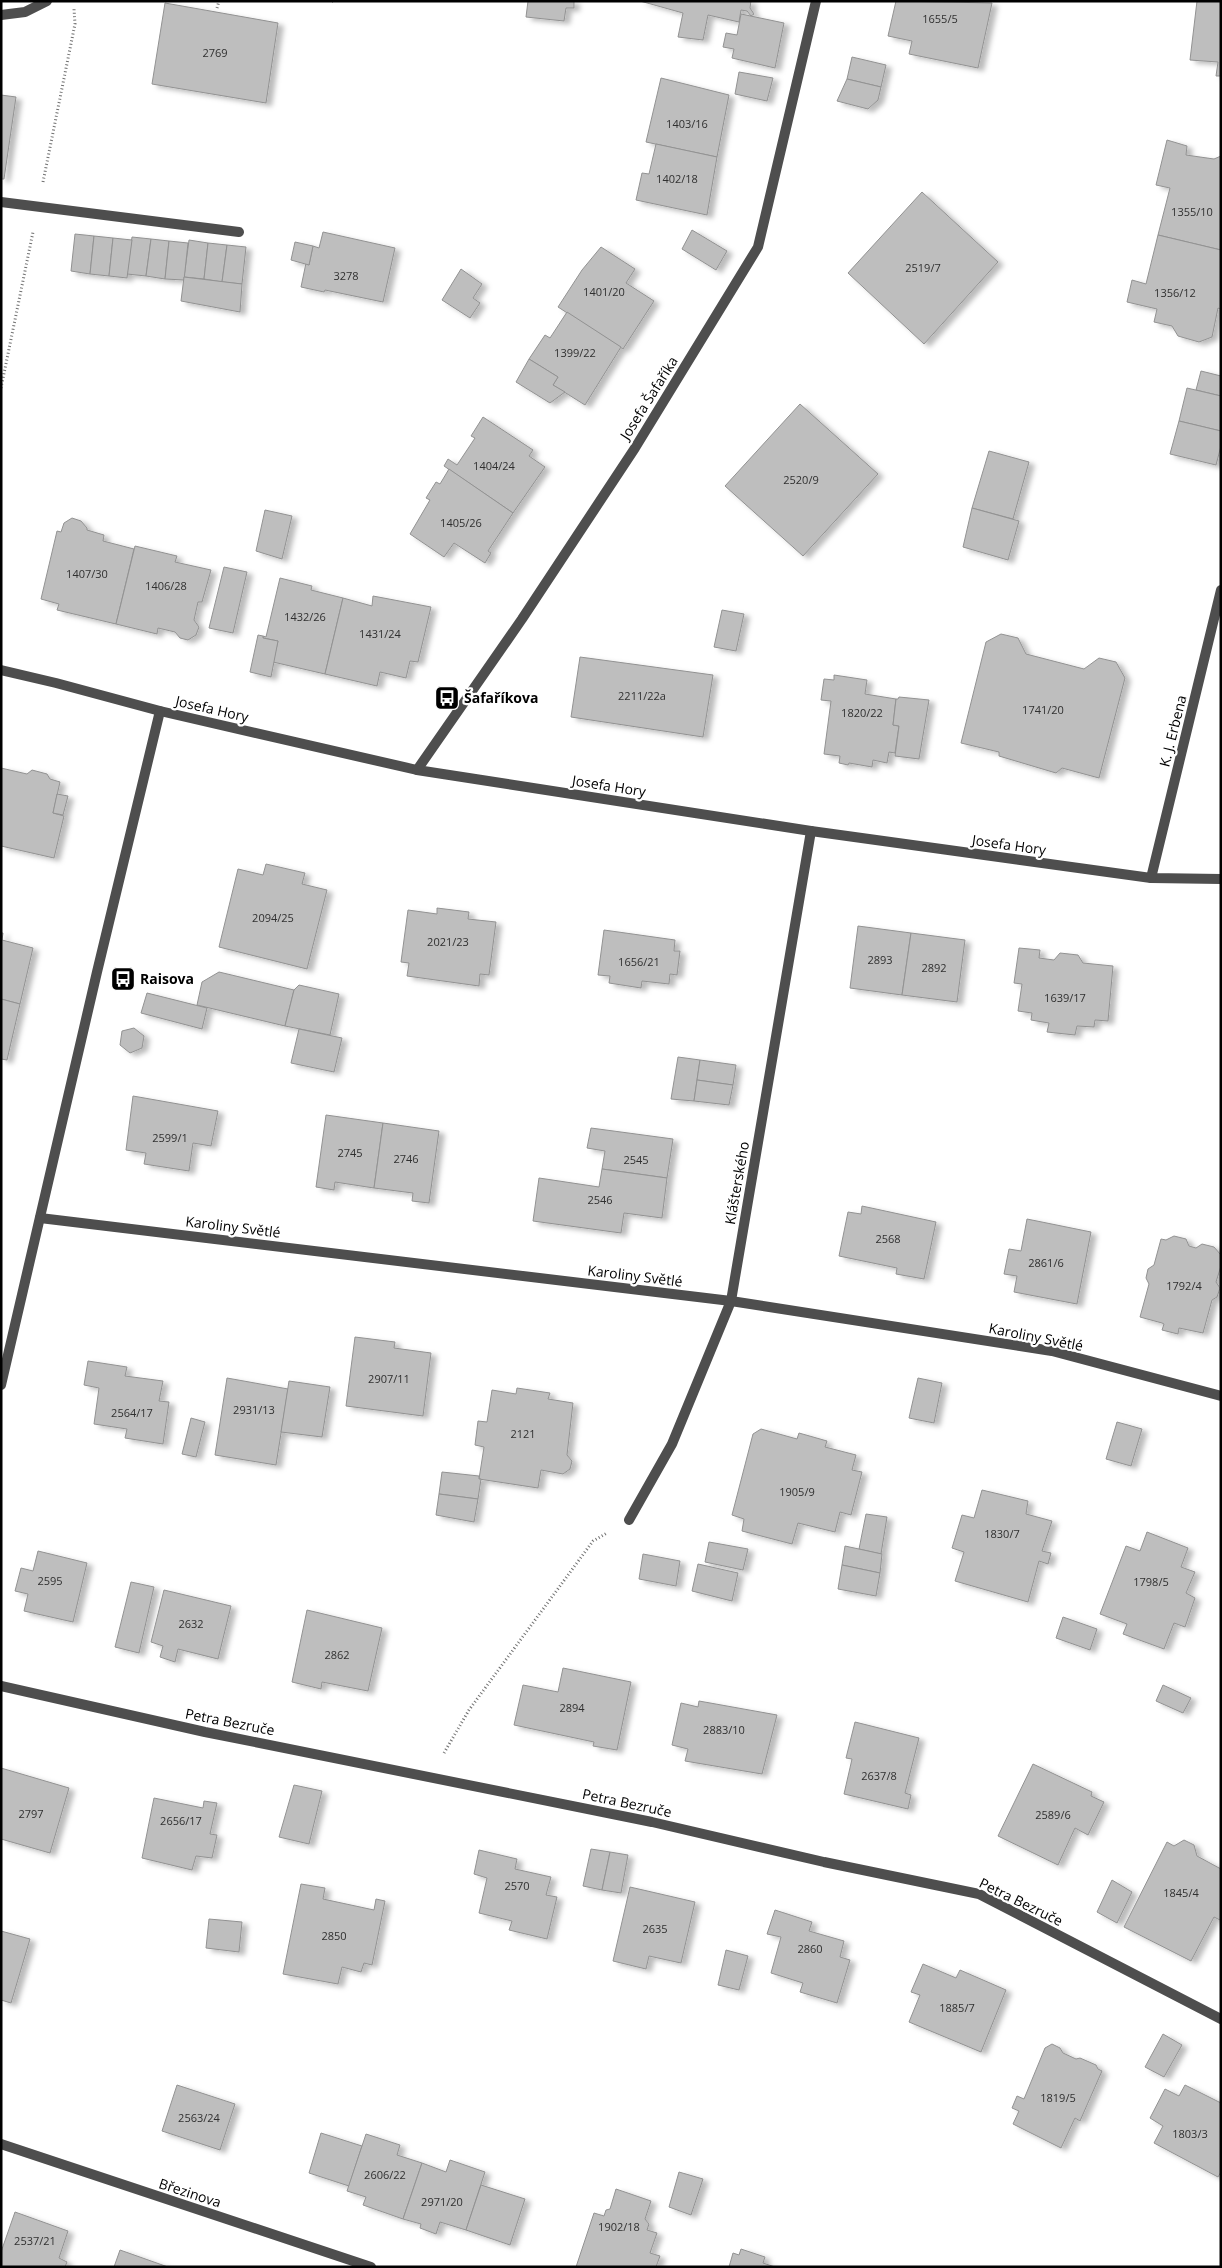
<svg xmlns="http://www.w3.org/2000/svg" width="1222" height="2268" viewBox="0 0 1222 2268" font-family="'Open Sans',sans-serif">
  <style>
    .building { fill: #bebebe; stroke: #929292; filter: url(#shadow) }
    .lines { fill: none; stroke-linecap: round; stroke-linejoin: round }
    .path { stroke: #707070; stroke-width: 3; stroke-dasharray: 1 2.5; stroke-linecap: butt }
    .lane { stroke: #4e4e4e; stroke-width: 10 }
    .street { stroke: #4e4e4e; stroke-width: 10 }
    .labels { text-anchor: middle; stroke-width: 4.5; stroke-linejoin: round; paint-order: stroke }
    .number-label { font-size: 11px; fill: #303030 }
    .street-label { font-size: 14px; fill: #000; stroke: #fff }
    .poi-label { font-size: 14px; font-weight: bold; fill: #000; stroke: #fff; text-anchor: start }
  </style>
  <defs>
    <filter id="shadow"><feDropShadow dx="5.5" dy="3" stdDeviation="2.5" flood-color="#0004"/></filter>
  </defs>
  <rect width="100%" height="100%" fill="#fff"/>
  <g class="building">
    <polygon points="528,1 574,1 574,8 566,8 564,21 526,17"/>
    <polygon points="640,1 751,1 750,8 754,14 751,16 747,11 741,10 739,22 708,15 703,40 678,37 683,13"/>
    <polygon points="896,1 992,3 978,68 909,54 912,41 888,36"/>
    <polygon points="1197,1 1221,1 1221,76 1216,76 1218,62 1190,60"/>
    <polygon points="165,3 278,23 266,103 152,84"/>
    <polygon points="741,14 784,23 775,68 732,58 734,49 723,47 726,33 737,35"/>
    <polygon points="852,57 886,65 881,87 847,79"/>
    <polygon points="739,72 773,78 767,101 735,94"/>
    <polygon points="661,78 729,95 717,157 646,142"/>
    <polygon points="847,79 881,87 878,100 868,109 837,101"/>
    <polygon points="1,95 16,97 4,179 1,179"/>
    <polygon points="1167,140 1187,146 1186,155 1214,159 1221,156 1221,250 1158,235 1170,188 1156,185"/>
    <polygon points="656,144 717,157 707,215 636,200 642,173 649,174"/>
    <polygon points="922,192 998,262 924,344 848,273"/>
    <polygon points="692,230 727,251 716,270 682,249"/>
    <polygon points="323,232 395,248 383,302 325,290 324,292 301,287 306,263 309,265 313,246 319,248"/>
    <polygon points="75,234 94,236 90,274 71,271"/>
    <polygon points="1158,235 1221,250 1221,306 1220,309 1218,308 1212,337 1199,342 1178,336 1172,326 1154,322 1157,309 1127,302 1132,280 1146,284"/>
    <polygon points="94,236 113,238 109,276 90,274"/>
    <polygon points="132,237 151,239 146,276 127,274"/>
    <polygon points="113,238 132,240 127,278 109,276"/>
    <polygon points="151,239 169,241 165,279 146,276"/>
    <polygon points="189,240 208,243 204,279 184,277"/>
    <polygon points="169,241 188,243 184,280 165,279"/>
    <polygon points="295,242 313,246 309,265 291,260"/>
    <polygon points="208,243 227,245 222,282 204,279"/>
    <polygon points="227,245 246,247 242,284 222,282"/>
    <polygon points="601,247 635,269 626,283 654,301 623,349 558,307 582,270"/>
    <polygon points="461,269 482,284 473,298 480,303 470,318 442,300"/>
    <polygon points="184,277 242,284 240,312 181,301"/>
    <polygon points="567,312 621,347 585,405 553,385 558,377 529,359 545,335 550,338"/>
    <polygon points="529,359 558,377 553,385 565,392 550,403 516,382"/>
    <polygon points="1201,371 1221,376 1221,396 1196,390"/>
    <polygon points="1187,388 1221,396 1221,431 1179,421"/>
    <polygon points="800,404 878,474 803,556 725,486"/>
    <polygon points="483,417 533,450 529,456 545,467 513,513 444,466 448,459 457,465 475,438 471,436"/>
    <polygon points="1179,421 1221,431 1221,446 1216,465 1170,454"/>
    <polygon points="989,451 1029,462 1013,519 972,508"/>
    <polygon points="449,469 513,513 488,551 491,553 485,563 454,543 444,557 410,534 430,500 426,498 436,482 440,484"/>
    <polygon points="972,508 1019,521 1008,560 963,547"/>
    <polygon points="265,510 292,516 282,559 256,551"/>
    <polygon points="72,518 81,521 87,528 87,530 104,535 103,541 134,549 116,624 57,610 59,604 41,599 57,531 61,532 64,523"/>
    <polygon points="135,546 177,556 175,562 211,570 202,602 198,602 194,620 199,627 196,635 188,640 180,638 175,632 158,628 157,634 116,624"/>
    <polygon points="224,567 247,572 233,633 209,628"/>
    <polygon points="280,578 312,586 311,590 343,598 325,674 273,662 278,641 263,638 263,636 266,637"/>
    <polygon points="373,596 431,607 418,662 410,661 406,678 380,672 377,686 325,674 343,598 372,606"/>
    <polygon points="722,610 744,614 736,651 714,647"/>
    <polygon points="1001,634 1018,638 1026,654 1084,669 1099,658 1116,662 1125,678 1099,778 1062,768 1056,773 999,756 999,752 961,743 986,642"/>
    <polygon points="258,635 263,636 263,638 278,641 271,677 250,672"/>
    <polygon points="580,657 713,675 703,737 571,717"/>
    <polygon points="834,675 867,680 865,694 896,699 893,725 899,726 895,753 889,752 887,763 873,760 872,767 849,763 848,765 839,763 840,756 824,754 831,701 821,700 824,679 834,680"/>
    <polygon points="899,697 929,700 919,759 895,756 899,726 893,725 896,699 898,699"/>
    <polygon points="1,768 27,774 32,770 47,774 50,779 60,782 53,813 64,816 54,858 1,846"/>
    <polygon points="57,794 68,796 63,815 53,813"/>
    <polygon points="266,864 305,873 302,884 327,890 307,969 219,947 238,869 263,875"/>
    <polygon points="437,908 469,912 468,919 496,922 489,975 480,974 479,986 407,976 409,963 401,962 408,910 437,914"/>
    <polygon points="858,926 911,933 902,995 850,988"/>
    <polygon points="604,930 675,940 674,951 680,951 677,975 670,974 669,984 642,981 641,988 609,983 610,976 598,975"/>
    <polygon points="1,933 3,933 2,940 33,948 20,1004 1,999"/>
    <polygon points="911,933 965,940 957,1002 902,995"/>
    <polygon points="1019,948 1040,950 1039,958 1054,960 1060,953 1078,955 1083,963 1113,966 1108,1021 1095,1020 1094,1027 1077,1026 1075,1035 1047,1032 1049,1023 1031,1020 1032,1013 1018,1011 1022,984 1014,983"/>
    <polygon points="219,972 294,990 285,1026 197,1005 202,982"/>
    <polygon points="299,985 339,994 330,1035 285,1026 294,990"/>
    <polygon points="147,993 207,1008 202,1029 141,1013"/>
    <polygon points="1,999 20,1004 7,1060 1,1059"/>
    <polygon points="134,1028 144,1036 142,1048 130,1053 120,1045 122,1031"/>
    <polygon points="299,1029 342,1038 334,1072 291,1063"/>
    <polygon points="678,1057 700,1060 694,1101 671,1099"/>
    <polygon points="700,1060 736,1065 733,1085 697,1080"/>
    <polygon points="697,1080 733,1085 729,1105 694,1101"/>
    <polygon points="133,1096 218,1111 211,1146 193,1143 189,1171 144,1164 146,1153 126,1150"/>
    <polygon points="326,1115 383,1123 374,1188 335,1182 334,1190 316,1187"/>
    <polygon points="383,1123 439,1131 429,1203 412,1201 413,1193 374,1188"/>
    <polygon points="591,1128 673,1139 667,1178 602,1169 605,1151 587,1148"/>
    <polygon points="602,1169 667,1178 662,1218 624,1213 621,1233 533,1221 539,1178 599,1187"/>
    <polygon points="862,1206 936,1222 924,1279 896,1274 897,1268 839,1256 848,1212 861,1214"/>
    <polygon points="1027,1219 1091,1232 1077,1304 1014,1292 1017,1276 1004,1274 1009,1249 1021,1251"/>
    <polygon points="1174,1236 1186,1239 1189,1246 1196,1248 1202,1244 1214,1247 1221,1255 1221,1266 1216,1282 1220,1288 1217,1297 1212,1300 1203,1333 1179,1328 1178,1334 1162,1330 1164,1324 1162,1323 1140,1317 1149,1284 1146,1278 1148,1269 1154,1265 1161,1239 1166,1240"/>
    <polygon points="355,1337 395,1342 394,1348 431,1353 423,1416 346,1406"/>
    <polygon points="88,1361 127,1367 125,1376 163,1381 159,1401 169,1402 163,1444 125,1438 127,1429 94,1424 99,1388 84,1385"/>
    <polygon points="227,1378 288,1389 276,1465 215,1455"/>
    <polygon points="918,1378 942,1383 934,1423 909,1418"/>
    <polygon points="289,1381 330,1387 322,1437 281,1432"/>
    <polygon points="517,1388 550,1393 548,1399 573,1403 567,1455 572,1461 570,1469 563,1474 541,1470 538,1488 479,1479 484,1447 475,1445 478,1421 487,1422 492,1390 516,1394"/>
    <polygon points="191,1418 205,1422 196,1457 182,1454"/>
    <polygon points="1117,1422 1142,1429 1131,1466 1106,1459"/>
    <polygon points="761,1429 797,1439 799,1433 827,1441 825,1447 856,1455 852,1470 862,1472 851,1515 840,1512 835,1532 798,1523 792,1544 742,1531 744,1519 732,1515 753,1434"/>
    <polygon points="442,1472 479,1476 479,1479 481,1479 478,1499 439,1494"/>
    <polygon points="982,1490 1028,1501 1026,1514 1052,1521 1042,1551 1051,1553 1048,1564 1039,1561 1028,1602 955,1581 964,1552 952,1548 962,1515 974,1518"/>
    <polygon points="439,1494 478,1499 474,1522 436,1515"/>
    <polygon points="866,1514 887,1517 881,1554 859,1549"/>
    <polygon points="1147,1532 1188,1548 1181,1567 1195,1572 1186,1593 1195,1598 1185,1627 1174,1623 1164,1649 1123,1634 1127,1624 1100,1614 1126,1546 1140,1551"/>
    <polygon points="709,1542 748,1549 743,1570 705,1562"/>
    <polygon points="845,1546 882,1554 880,1573 842,1565"/>
    <polygon points="38,1551 87,1563 73,1622 24,1611 28,1594 15,1591 21,1568 33,1571"/>
    <polygon points="643,1554 680,1561 676,1586 639,1579"/>
    <polygon points="698,1564 738,1573 732,1601 692,1591"/>
    <polygon points="842,1565 880,1573 876,1596 838,1589"/>
    <polygon points="131,1582 154,1587 139,1653 115,1647"/>
    <polygon points="164,1590 231,1606 218,1659 178,1649 175,1662 160,1657 163,1646 151,1642"/>
    <polygon points="307,1610 382,1628 368,1691 322,1682 321,1689 292,1682"/>
    <polygon points="1063,1617 1097,1629 1090,1650 1056,1638"/>
    <polygon points="563,1668 631,1682 617,1750 593,1746 594,1742 514,1725 523,1685 558,1692"/>
    <polygon points="1163,1685 1191,1698 1183,1713 1156,1701"/>
    <polygon points="699,1701 777,1715 762,1774 685,1761 688,1749 672,1745 681,1703 698,1707"/>
    <polygon points="855,1722 919,1738 905,1793 911,1795 908,1809 844,1794 852,1759 846,1758"/>
    <polygon points="1033,1764 1092,1792 1091,1796 1104,1802 1088,1835 1075,1828 1058,1865 998,1836"/>
    <polygon points="1,1768 69,1788 50,1853 1,1839"/>
    <polygon points="294,1785 322,1791 309,1844 279,1837"/>
    <polygon points="154,1798 203,1808 204,1801 217,1803 210,1834 217,1835 212,1858 196,1856 192,1870 142,1858"/>
    <polygon points="1184,1840 1194,1845 1197,1856 1221,1869 1221,1919 1220,1920 1214,1917 1191,1961 1124,1927 1167,1842 1174,1846"/>
    <polygon points="591,1849 610,1852 602,1890 583,1886"/>
    <polygon points="479,1850 517,1859 515,1869 551,1877 546,1895 557,1897 547,1939 509,1930 512,1921 479,1913 487,1878 474,1874"/>
    <polygon points="610,1852 628,1855 621,1893 602,1890"/>
    <polygon points="1112,1880 1132,1892 1117,1923 1097,1912"/>
    <polygon points="301,1884 325,1888 323,1899 374,1910 376,1899 385,1901 372,1965 364,1963 361,1972 342,1967 338,1984 283,1974"/>
    <polygon points="630,1887 695,1902 681,1963 649,1956 646,1969 613,1961"/>
    <polygon points="775,1910 812,1922 809,1931 844,1941 840,1957 850,1960 837,2003 800,1992 803,1983 771,1973 781,1937 767,1934"/>
    <polygon points="209,1919 242,1922 239,1952 206,1948"/>
    <polygon points="1,1931 30,1939 11,2003 1,2000"/>
    <polygon points="726,1950 748,1956 739,1990 718,1985"/>
    <polygon points="923,1964 956,1978 960,1970 1006,1990 981,2052 909,2022 920,1995 911,1992"/>
    <polygon points="1163,2034 1182,2045 1164,2077 1145,2067"/>
    <polygon points="1052,2044 1060,2048 1063,2053 1076,2059 1080,2058 1096,2065 1098,2069 1102,2071 1080,2121 1075,2118 1061,2148 1013,2124 1019,2111 1012,2108 1017,2096 1024,2099 1045,2048"/>
    <polygon points="177,2085 235,2104 220,2150 162,2131"/>
    <polygon points="1185,2085 1221,2103 1221,2172 1218,2177 1154,2143 1163,2126 1150,2118 1165,2089 1179,2096"/>
    <polygon points="321,2133 362,2146 349,2186 309,2173"/>
    <polygon points="366,2134 400,2145 397,2155 422,2163 403,2219 363,2205 366,2197 347,2191"/>
    <polygon points="450,2160 485,2172 466,2230 440,2222 436,2234 420,2228 421,2224 403,2219 422,2163 446,2172"/>
    <polygon points="679,2172 703,2179 691,2215 669,2207"/>
    <polygon points="481,2185 525,2199 510,2245 466,2230"/>
    <polygon points="616,2189 651,2201 645,2219 649,2224 647,2230 657,2233 650,2253 660,2256 656,2267 576,2267 594,2213 604,2216 606,2210 610,2209"/>
    <polygon points="15,2212 68,2231 59,2258 67,2262 65,2267 1,2267 1,2252"/>
    <polygon points="741,2249 765,2257 763,2263 775,2267 729,2267 733,2253 739,2255"/>
    <polygon points="120,2250 168,2267 114,2267"/>
  </g>
  <g class="lines">
    <g class="path">
      <polyline points="332,1 334,1"/>
      <polyline points="217,8 219,1"/>
      <polyline points="43,182 75,24 74,9"/>
      <polyline points="1,388 33,232"/>
      <polyline points="444,1753 469,1710 593,1541 607,1533"/>
    </g>
    <polyline class="lane" points="1,202 239,232"/>
    <g class="street">
      <polyline points="1,15 25,12 47,1"/>
      <polyline points="1,670 56,683 160,711 417,770 811,831 1151,878 1221,879"/>
      <polyline points="417,770 522,619 635,448 758,247 816,1"/>
      <polyline points="1151,878 1221,590"/>
      <polyline points="40,1218 731,1301 1052,1351 1221,1396"/>
      <polyline points="1,1385 97,972 160,711"/>
      <polyline points="629,1520 672,1444 731,1301 811,831"/>
      <polyline points="1,1686 205,1732 652,1822 824,1862 979,1894 1221,2019"/>
      <polyline points="1,2144 371,2267"/>
    </g>
  </g>
  <defs>
    <symbol id="bus-square" viewBox="-11 -11 22 22"><rect x="-9" y="-9" width="18" height="18" rx="4" fill="#000" stroke="#fff"/><path d="M-5-6H5V4H4V6H2V4H-2V6H-4V4H-5ZM-3.5-4V0h7V-4ZM-3.5 1.2v1.5H-2V1.2ZM2 1.2v1.5H3.5V1.2Z" fill="#fff"/></symbol>
  </defs>
  <g fill-rule="evenodd">
    <use href="#bus-square" x="433" y="684" width="28" height="28"/>
    <use href="#bus-square" x="109" y="965" width="28" height="28"/>
  </g>
  <g class="labels">
    <g class="number-label">
      <text x="940" y="23">1655/5</text>
      <text x="215" y="57">2769</text>
      <text x="687" y="128">1403/16</text>
      <text x="677" y="183">1402/18</text>
      <text x="1192" y="216">1355/10</text>
      <text x="923" y="272">2519/7</text>
      <text x="346" y="280">3278</text>
      <text x="604" y="296">1401/20</text>
      <text x="1175" y="297">1356/12</text>
      <text x="575" y="357">1399/22</text>
      <text x="494" y="470">1404/24</text>
      <text x="801" y="484">2520/9</text>
      <text x="461" y="527">1405/26</text>
      <text x="87" y="578">1407/30</text>
      <text x="166" y="590">1406/28</text>
      <text x="305" y="621">1432/26</text>
      <text x="380" y="638">1431/24</text>
      <text x="642" y="700">2211/22a</text>
      <text x="1043" y="714">1741/20</text>
      <text x="862" y="717">1820/22</text>
      <text x="273" y="922">2094/25</text>
      <text x="448" y="946">2021/23</text>
      <text x="880" y="964">2893</text>
      <text x="639" y="966">1656/21</text>
      <text x="934" y="972">2892</text>
      <text x="1065" y="1002">1639/17</text>
      <text x="170" y="1142">2599/1</text>
      <text x="350" y="1157">2745</text>
      <text x="406" y="1163">2746</text>
      <text x="636" y="1164">2545</text>
      <text x="600" y="1204">2546</text>
      <text x="888" y="1243">2568</text>
      <text x="1046" y="1267">2861/6</text>
      <text x="1184" y="1290">1792/4</text>
      <text x="389" y="1383">2907/11</text>
      <text x="254" y="1414">2931/13</text>
      <text x="132" y="1417">2564/17</text>
      <text x="523" y="1438">2121</text>
      <text x="797" y="1496">1905/9</text>
      <text x="1002" y="1538">1830/7</text>
      <text x="50" y="1585">2595</text>
      <text x="1151" y="1586">1798/5</text>
      <text x="191" y="1628">2632</text>
      <text x="337" y="1659">2862</text>
      <text x="572" y="1712">2894</text>
      <text x="724" y="1734">2883/10</text>
      <text x="879" y="1780">2637/8</text>
      <text x="31" y="1818">2797</text>
      <text x="1053" y="1819">2589/6</text>
      <text x="181" y="1825">2656/17</text>
      <text x="517" y="1890">2570</text>
      <text x="1181" y="1897">1845/4</text>
      <text x="655" y="1933">2635</text>
      <text x="334" y="1940">2850</text>
      <text x="810" y="1953">2860</text>
      <text x="957" y="2012">1885/7</text>
      <text x="1058" y="2102">1819/5</text>
      <text x="199" y="2122">2563/24</text>
      <text x="1190" y="2138">1803/3</text>
      <text x="385" y="2179">2606/22</text>
      <text x="442" y="2206">2971/20</text>
      <text x="619" y="2231">1902/18</text>
      <text x="35" y="2245">2537/21</text>
    </g>
    <g class="street-label">
      <text transform="translate(649 398) rotate(-58)" y="5">Josefa Šafaříka</text>
      <text transform="translate(212 709) rotate(13)" y="5">Josefa Hory</text>
      <text transform="translate(1173 731) rotate(-76)" y="5">K. J. Erbena</text>
      <text transform="translate(609 786) rotate(9)" y="5">Josefa Hory</text>
      <text transform="translate(1009 845) rotate(8)" y="5">Josefa Hory</text>
      <text transform="translate(737 1183) rotate(-80)" y="5">Klášterského</text>
      <text transform="translate(233 1227) rotate(7)" y="5">Karoliny Světlé</text>
      <text transform="translate(635 1276) rotate(7)" y="5">Karoliny Světlé</text>
      <text transform="translate(1036 1337) rotate(11)" y="5">Karoliny Světlé</text>
      <text transform="translate(230 1722) rotate(11)" y="5">Petra Bezruče</text>
      <text transform="translate(627 1803) rotate(12)" y="5">Petra Bezruče</text>
      <text transform="translate(1021 1902) rotate(26)" y="5">Petra Bezruče</text>
      <text transform="translate(190 2193) rotate(18)" y="5">Březinova</text>
    </g>
    <g class="poi-label">
      <text x="464" y="703">Šafaříkova</text>
      <text x="140" y="984">Raisova</text>
    </g>
  </g>
  <rect width="1222" height="2268" fill="none" stroke="#000000" stroke-width="5"/>
</svg>
